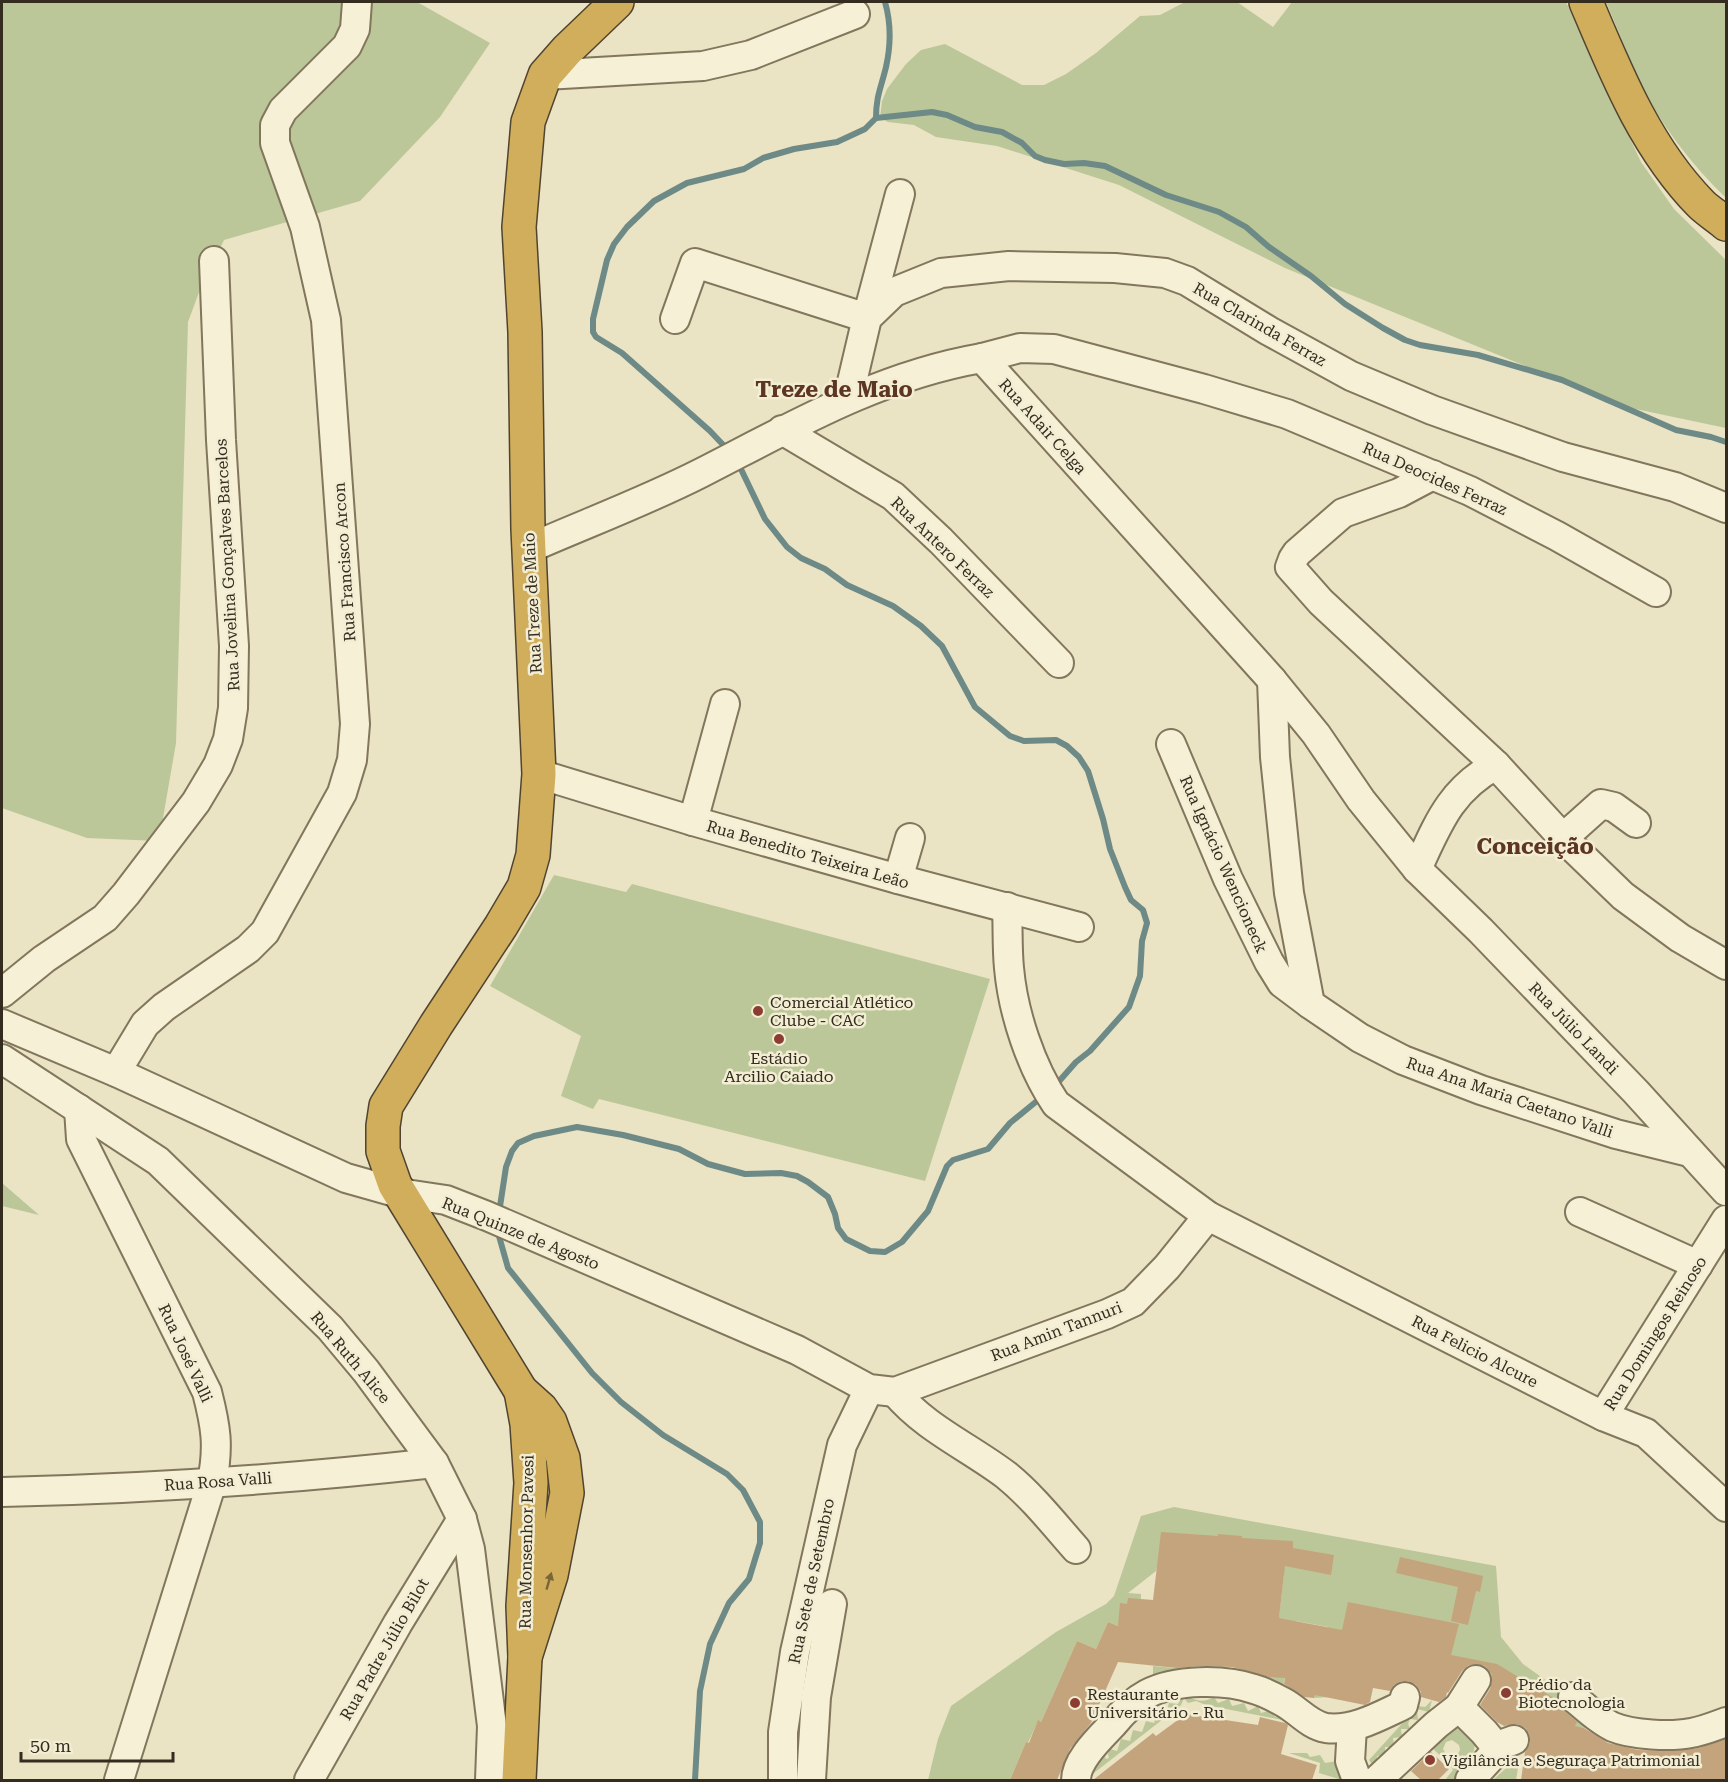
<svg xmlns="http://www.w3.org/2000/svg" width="1728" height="1782" viewBox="0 0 1728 1782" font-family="'Roboto Serif',serif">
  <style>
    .green { fill: #bbc799 }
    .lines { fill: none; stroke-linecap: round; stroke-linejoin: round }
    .stream { stroke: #6d8a87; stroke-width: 6 }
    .building { fill: #c4a47d }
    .minor-casing { stroke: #82765c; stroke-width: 32 }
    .highway-casing { stroke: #504430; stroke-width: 36 }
    .minor { stroke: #f5f0d6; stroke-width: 28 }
    .highway { stroke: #d1ae5c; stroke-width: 33 }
    .oneway { fill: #7b663a }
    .poi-dot { fill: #8c3d32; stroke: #f2edd3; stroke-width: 2 }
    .labels { text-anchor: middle; stroke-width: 5; stroke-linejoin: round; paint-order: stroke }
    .street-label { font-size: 16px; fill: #342c1f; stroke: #f2edd3 }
    .poi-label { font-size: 16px; fill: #342c1f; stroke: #f2edd3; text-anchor: start }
    .district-label { font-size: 22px; font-weight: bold; fill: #5c3622; stroke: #f2edd3 }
  </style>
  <rect width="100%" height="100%" fill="#eae3c4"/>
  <g class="green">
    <polygon points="2,2 417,2 490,43 440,117 360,201 224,240 201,287 188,322 176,743 159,841 87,838 2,808"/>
    <polygon points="1185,2 1237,2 1273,27 1292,2 1566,2 1641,162 1674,209 1726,260 1726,428 1607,403 1545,374 1285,268 1119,185 997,146 936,137 914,125 888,122 880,118 882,101 887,89 906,64 921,50 945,44 1022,85 1044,85 1066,74 1096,53 1140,16 1160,15"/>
    <path d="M 1606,2 L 1726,2 L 1726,198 C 1691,164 1660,124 1638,79 C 1627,54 1617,27 1606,2 Z"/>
    <polygon points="554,875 626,892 632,884 990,979 925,1181 599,1099 593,1109 561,1096 581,1036 490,986"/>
    <polygon points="2,1183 39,1215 2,1206"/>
    <polygon points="1174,1507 1496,1566 1501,1637 1523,1664 1568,1696 1612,1732 1530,1720 1496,1664 1475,1698 1463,1696 1470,1659 1329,1697 1314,1698 1328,1627 1296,1621 1282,1692 1269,1684 1153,1674 1153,1666 1272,1677 1284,1574 1158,1564 1156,1571 1128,1593 1141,1594 1140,1626 1118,1626 1108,1622 1096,1649 1077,1641 1041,1722 1038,1721 1028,1743 1026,1742 1010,1780 928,1780 938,1739 951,1706 1056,1632 1106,1604 1114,1596 1141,1516"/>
    <path d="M 1183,1694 C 1195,1700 1202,1704 1214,1697 L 1218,1703 L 1229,1699 L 1232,1706 L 1244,1703 L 1248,1711 L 1258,1706 L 1261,1713 L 1272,1710 L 1275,1717 L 1286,1714 L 1288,1721 L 1206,1705 L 1196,1701 L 1188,1703 L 1184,1698 L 1181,1705 L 1085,1780 L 1087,1768 L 1094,1769 L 1097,1760 L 1105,1757 L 1106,1759 L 1109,1758 L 1108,1754 L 1110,1749 L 1117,1751 L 1121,1739 L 1130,1741 L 1133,1730 L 1142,1732 L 1146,1721 L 1154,1723 L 1158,1712 L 1166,1714 L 1169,1703 L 1178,1704 Z"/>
    <polygon points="1432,1700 1429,1712 1417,1709 1418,1720 1410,1719 1408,1724 1410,1729 1401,1729 1402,1737 1393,1738 1394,1747 1385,1747 1385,1756 1377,1756 1377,1765 1371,1763 1369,1760 1418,1706 1425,1707"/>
    <path d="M 1448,1726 L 1463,1726 L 1475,1738 C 1476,1755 1466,1767 1457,1780 L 1445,1780 L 1453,1770 L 1447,1761 L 1451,1757 L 1458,1754 L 1460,1750 L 1459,1745 L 1452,1740 L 1446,1742 L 1443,1749 L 1447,1756 L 1444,1759 L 1432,1748 Z"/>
    <polygon points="1289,1753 1307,1753 1310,1757 1320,1755 1325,1763 1337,1761 1342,1780 1319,1773 1320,1763"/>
    <polygon points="1516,1759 1519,1762 1516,1780 1493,1780"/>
  </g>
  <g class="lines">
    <g class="stream">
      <path d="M 876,118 C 876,96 881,88 886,67 C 891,45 891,23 885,2"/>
      <polyline points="728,450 710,431 622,353 596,337 593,332 593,319 607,260 614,244 627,227 654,201 687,183 744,169 763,158 794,149 837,142 865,129 876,118 932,112 947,115 975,127 1002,132 1022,143 1035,156 1045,160 1064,164 1084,163 1105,166 1166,195 1219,212 1246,227 1269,247 1311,276 1345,304 1383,328 1405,340 1420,345 1478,355 1562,380 1676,430 1711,437 1726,442"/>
      <polyline points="738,463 765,519 787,547 801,558 825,569 847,585 893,606 921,626 942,646 975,707 1010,736 1024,741 1056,740 1067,746 1079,757 1088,771 1103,819 1110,849 1125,887 1131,900 1143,910 1147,923 1142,941 1140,976 1129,1007 1090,1051 1076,1062 1054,1087"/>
      <polyline points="499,1213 506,1167 512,1151 518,1143 534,1136 577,1127 623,1135 679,1149 708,1164 745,1174 781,1173 797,1176 808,1182 828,1197 835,1214 838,1228 846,1239 870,1251 885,1252 902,1242 928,1211 947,1166 953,1160 988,1149 1010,1123 1043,1096"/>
      <polyline points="497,1229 508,1268 592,1373 621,1402 663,1435 727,1474 743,1490 760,1522 760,1543 749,1579 729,1603 710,1644 700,1691 695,1780"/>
    </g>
  </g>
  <g class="building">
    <polygon points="1161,1532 1218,1536 1218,1534 1242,1536 1242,1538 1293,1541 1293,1548 1334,1555 1331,1575 1285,1566 1279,1618 1342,1630 1348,1602 1459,1624 1451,1655 1497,1664 1557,1700 1562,1709 1577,1722 1575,1726 1584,1728 1608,1743 1638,1750 1673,1751 1699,1748 1726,1739 1726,1780 1521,1780 1525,1752 1530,1743 1529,1734 1525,1728 1517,1724 1504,1726 1497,1722 1480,1705 1490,1689 1492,1680 1491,1673 1485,1666 1477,1664 1469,1665 1462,1671 1448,1693 1447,1692 1446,1697 1439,1702 1421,1697 1421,1692 1416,1685 1408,1681 1401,1681 1394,1685 1390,1691 1373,1688 1370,1702 1365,1705 1315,1695 1314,1698 1304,1697 1284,1684 1285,1678 1269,1677 1232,1667 1200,1666 1177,1668 1118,1662 1091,1723 1070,1749 1057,1780 1010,1780 1026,1742 1029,1743 1038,1720 1041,1722 1077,1641 1096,1649 1108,1622 1118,1626 1120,1603 1127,1604 1128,1598 1153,1600"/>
    <polygon points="1400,1557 1483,1576 1480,1592 1476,1591 1468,1625 1451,1621 1458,1587 1396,1573"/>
    <polygon points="1186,1714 1258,1725 1260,1717 1285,1723 1288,1725 1281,1754 1317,1765 1312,1780 1093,1780 1153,1733 1156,1736"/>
    <polygon points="1431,1752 1449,1769 1438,1780 1421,1780 1411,1771"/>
  </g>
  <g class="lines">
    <defs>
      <g id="minor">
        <polyline points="545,75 703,66 751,55 855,14"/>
        <polyline points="675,319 695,263 867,318 900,194"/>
        <polyline points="982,358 1020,348 1054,349 1204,389 1287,414 1470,491 1557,536 1656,592"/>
        <polyline points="848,399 867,318 894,292 941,273 1009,266 1115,268 1165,273 1187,281 1269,331 1351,376 1432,410 1563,457 1675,487 1726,508"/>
        <polyline points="782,430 893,496 941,541 1059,663"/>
        <polyline points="1433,475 1399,493 1343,513 1297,553 1293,559 1290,567 1321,602 1496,765 1563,838 1623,896 1680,938 1726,965"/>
        <path d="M 530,548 C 587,523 646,501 701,473 C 793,426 878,376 982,358 L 1272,680 L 1316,734 L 1361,800 L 1417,869 L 1481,931 L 1636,1092 L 1726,1191"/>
        <polyline points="1272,680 1275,757 1289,893 1310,1004 1360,1038 1403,1060 1481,1090 1616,1134 1689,1152"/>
        <polyline points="1171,744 1228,879 1269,962 1282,983 1310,1004"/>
        <polyline points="539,774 693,821 898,879 1079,927"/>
        <polyline points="693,821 725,704"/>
        <polyline points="1563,838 1601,804 1614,807 1636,823"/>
        <path d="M 1417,869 C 1438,824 1450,790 1496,765"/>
        <polyline points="898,879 910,838"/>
        <path d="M 1007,907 C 1008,927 1007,948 1009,968 C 1013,1013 1031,1067 1056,1104 L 1208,1216 L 1603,1416 L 1646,1433 L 1726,1507"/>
        <polyline points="2,993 44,959 105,918 126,894 196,802 218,765 228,739 233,708 234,646 221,440 214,261"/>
        <polyline points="2,1024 116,1072 346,1178 399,1193 446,1200 487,1216 797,1350 869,1389 895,1392 1107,1314 1133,1302 1167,1267 1208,1216"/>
        <polyline points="2,1059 158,1161 330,1328 366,1371 434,1463 462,1519 470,1549 492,1726 490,1780"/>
        <polyline points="116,1072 145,1024 164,1007 248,949 265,932 342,793 352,760 355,724 326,320 305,227 275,143 275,125 283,110 347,46 355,29 357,2"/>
        <path d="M 79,1109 L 81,1139 L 207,1392 C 216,1427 219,1446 212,1482 L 119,1780"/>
        <polyline points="1580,1212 1698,1265"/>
        <path d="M 895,1392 C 925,1428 969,1447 1006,1475 C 1032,1496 1054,1524 1076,1549"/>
        <polyline points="1603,1416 1726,1220"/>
        <path d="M 2,1492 C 146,1489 290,1479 434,1463"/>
        <path d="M 1573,1697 C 1585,1707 1598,1720 1613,1727 C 1632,1735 1671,1737 1691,1733 C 1703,1731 1715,1726 1726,1722"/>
        <polyline points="1459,1707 1484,1732 1498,1749"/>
        <polyline points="1352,1727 1350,1761 1357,1780"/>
        <polyline points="309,1780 398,1623 462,1519"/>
        <polyline points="783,1780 783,1732 795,1652 842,1445 869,1389"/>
        <polyline points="811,1780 816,1697 832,1604"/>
        <path d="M 1076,1780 C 1076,1760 1100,1738 1113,1724 C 1122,1713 1134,1701 1147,1694 C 1175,1679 1225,1679 1254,1689 C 1265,1692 1274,1697 1283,1702 C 1298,1710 1309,1725 1326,1728 C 1352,1731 1376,1718 1399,1707 L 1403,1705 L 1405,1697"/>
        <polyline points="1377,1780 1436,1725 1459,1707 1476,1680"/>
        <polyline points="1470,1780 1503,1744 1514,1740"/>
      </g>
      <g id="highway">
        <path d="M 1586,2 C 1616,73 1646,148 1701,204 C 1708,211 1718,217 1726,224"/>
        <polyline points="525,1657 551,1575 567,1493 563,1458 550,1422 541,1409 521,1391 395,1185 383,1151 383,1126 386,1106 436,1025 501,926 524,887 533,855 539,774 528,529 525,332 519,227 528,122 545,75 567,50 617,2"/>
        <polyline points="519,1780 525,1657 523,1606 531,1483 527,1424 521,1391"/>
      </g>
    </defs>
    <use href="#minor" class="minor-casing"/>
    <use href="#highway" class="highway-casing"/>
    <use href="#minor" class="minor"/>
    <use href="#highway" class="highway"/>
  </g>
  <defs><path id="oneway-solid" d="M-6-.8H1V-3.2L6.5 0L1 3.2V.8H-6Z" transform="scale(1.5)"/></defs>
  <use class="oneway" href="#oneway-solid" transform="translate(549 1581) rotate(-74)"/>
  <g class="poi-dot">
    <circle cx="758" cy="1011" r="6"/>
    <circle cx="779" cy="1039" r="6"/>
    <circle cx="1506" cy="1693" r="6"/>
    <circle cx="1075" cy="1703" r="6"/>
    <circle cx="1430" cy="1760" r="6"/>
  </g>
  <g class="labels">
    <g class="street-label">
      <text transform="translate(1260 324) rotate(30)" y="6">Rua Clarinda Ferraz</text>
      <text transform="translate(1043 426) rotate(48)" y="6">Rua Adair Celga</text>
      <text transform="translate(1435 478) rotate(24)" y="6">Rua Deocides Ferraz</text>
      <text transform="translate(943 547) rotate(44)" y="6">Rua Antero Ferraz</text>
      <text transform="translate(344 562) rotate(-94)" y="6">Rua Francisco Arcon</text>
      <text transform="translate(227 565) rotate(-93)" y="6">Rua Jovelina Gonçalves Barcelos</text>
      <text transform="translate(532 603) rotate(-93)" y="6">Rua Treze de Maio</text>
      <text transform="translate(808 854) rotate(16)" y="6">Rua Benedito Teixeira Leão</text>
      <text transform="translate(1224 864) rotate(66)" y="6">Rua Ignácio Wencioneck</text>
      <text transform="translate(1574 1028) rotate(46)" y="6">Rua Júlio Landi</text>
      <text transform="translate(1510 1097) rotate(19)" y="6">Rua Ana Maria Caetano Valli</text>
      <text transform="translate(521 1233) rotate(22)" y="6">Rua Quinze de Agosto</text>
      <text transform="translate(1056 1331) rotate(-21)" y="6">Rua Amin Tannuri</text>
      <text transform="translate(1655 1333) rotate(-58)" y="6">Rua Domingos Reinoso</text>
      <text transform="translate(1475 1351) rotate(27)" y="6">Rua Felicio Alcure</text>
      <text transform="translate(186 1353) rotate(65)" y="6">Rua José Valli</text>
      <text transform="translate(351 1357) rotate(50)" y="6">Rua Ruth Alice</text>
      <text transform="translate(218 1481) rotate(-4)" y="6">Rua Rosa Valli</text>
      <text transform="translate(526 1542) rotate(-89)" y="6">Rua Monsenhor Pavesi</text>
      <text transform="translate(811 1581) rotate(-78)" y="6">Rua Sete de Setembro</text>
      <text transform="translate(384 1649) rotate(-60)" y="6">Rua Padre Júlio Bilot</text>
    </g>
    <g class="poi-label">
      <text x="770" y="1008">Comercial Atlético<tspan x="770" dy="18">Clube - CAC</tspan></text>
      <text x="779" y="1064" text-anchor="middle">Estádio<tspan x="779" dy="18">Arcilio Caiado</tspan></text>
      <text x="1518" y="1690">Prédio da<tspan x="1518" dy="18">Biotecnologia</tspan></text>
      <text x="1087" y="1700">Restaurante<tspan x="1087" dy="18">Universitário - Ru</tspan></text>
      <text x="1442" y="1766">Vigilância e Seguraça Patrimonial</text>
    </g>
    <g class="district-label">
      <text x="834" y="397">Treze de Maio</text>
      <text x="1535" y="854">Conceição</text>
    </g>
  </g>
  <rect width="1728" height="1782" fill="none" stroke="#342c1f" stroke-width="6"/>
  <path d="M21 1752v9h152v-9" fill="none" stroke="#342c1f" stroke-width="3"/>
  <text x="30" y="1752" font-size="18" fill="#342c1f" stroke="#f2edd3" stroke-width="4.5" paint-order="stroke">50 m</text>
</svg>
